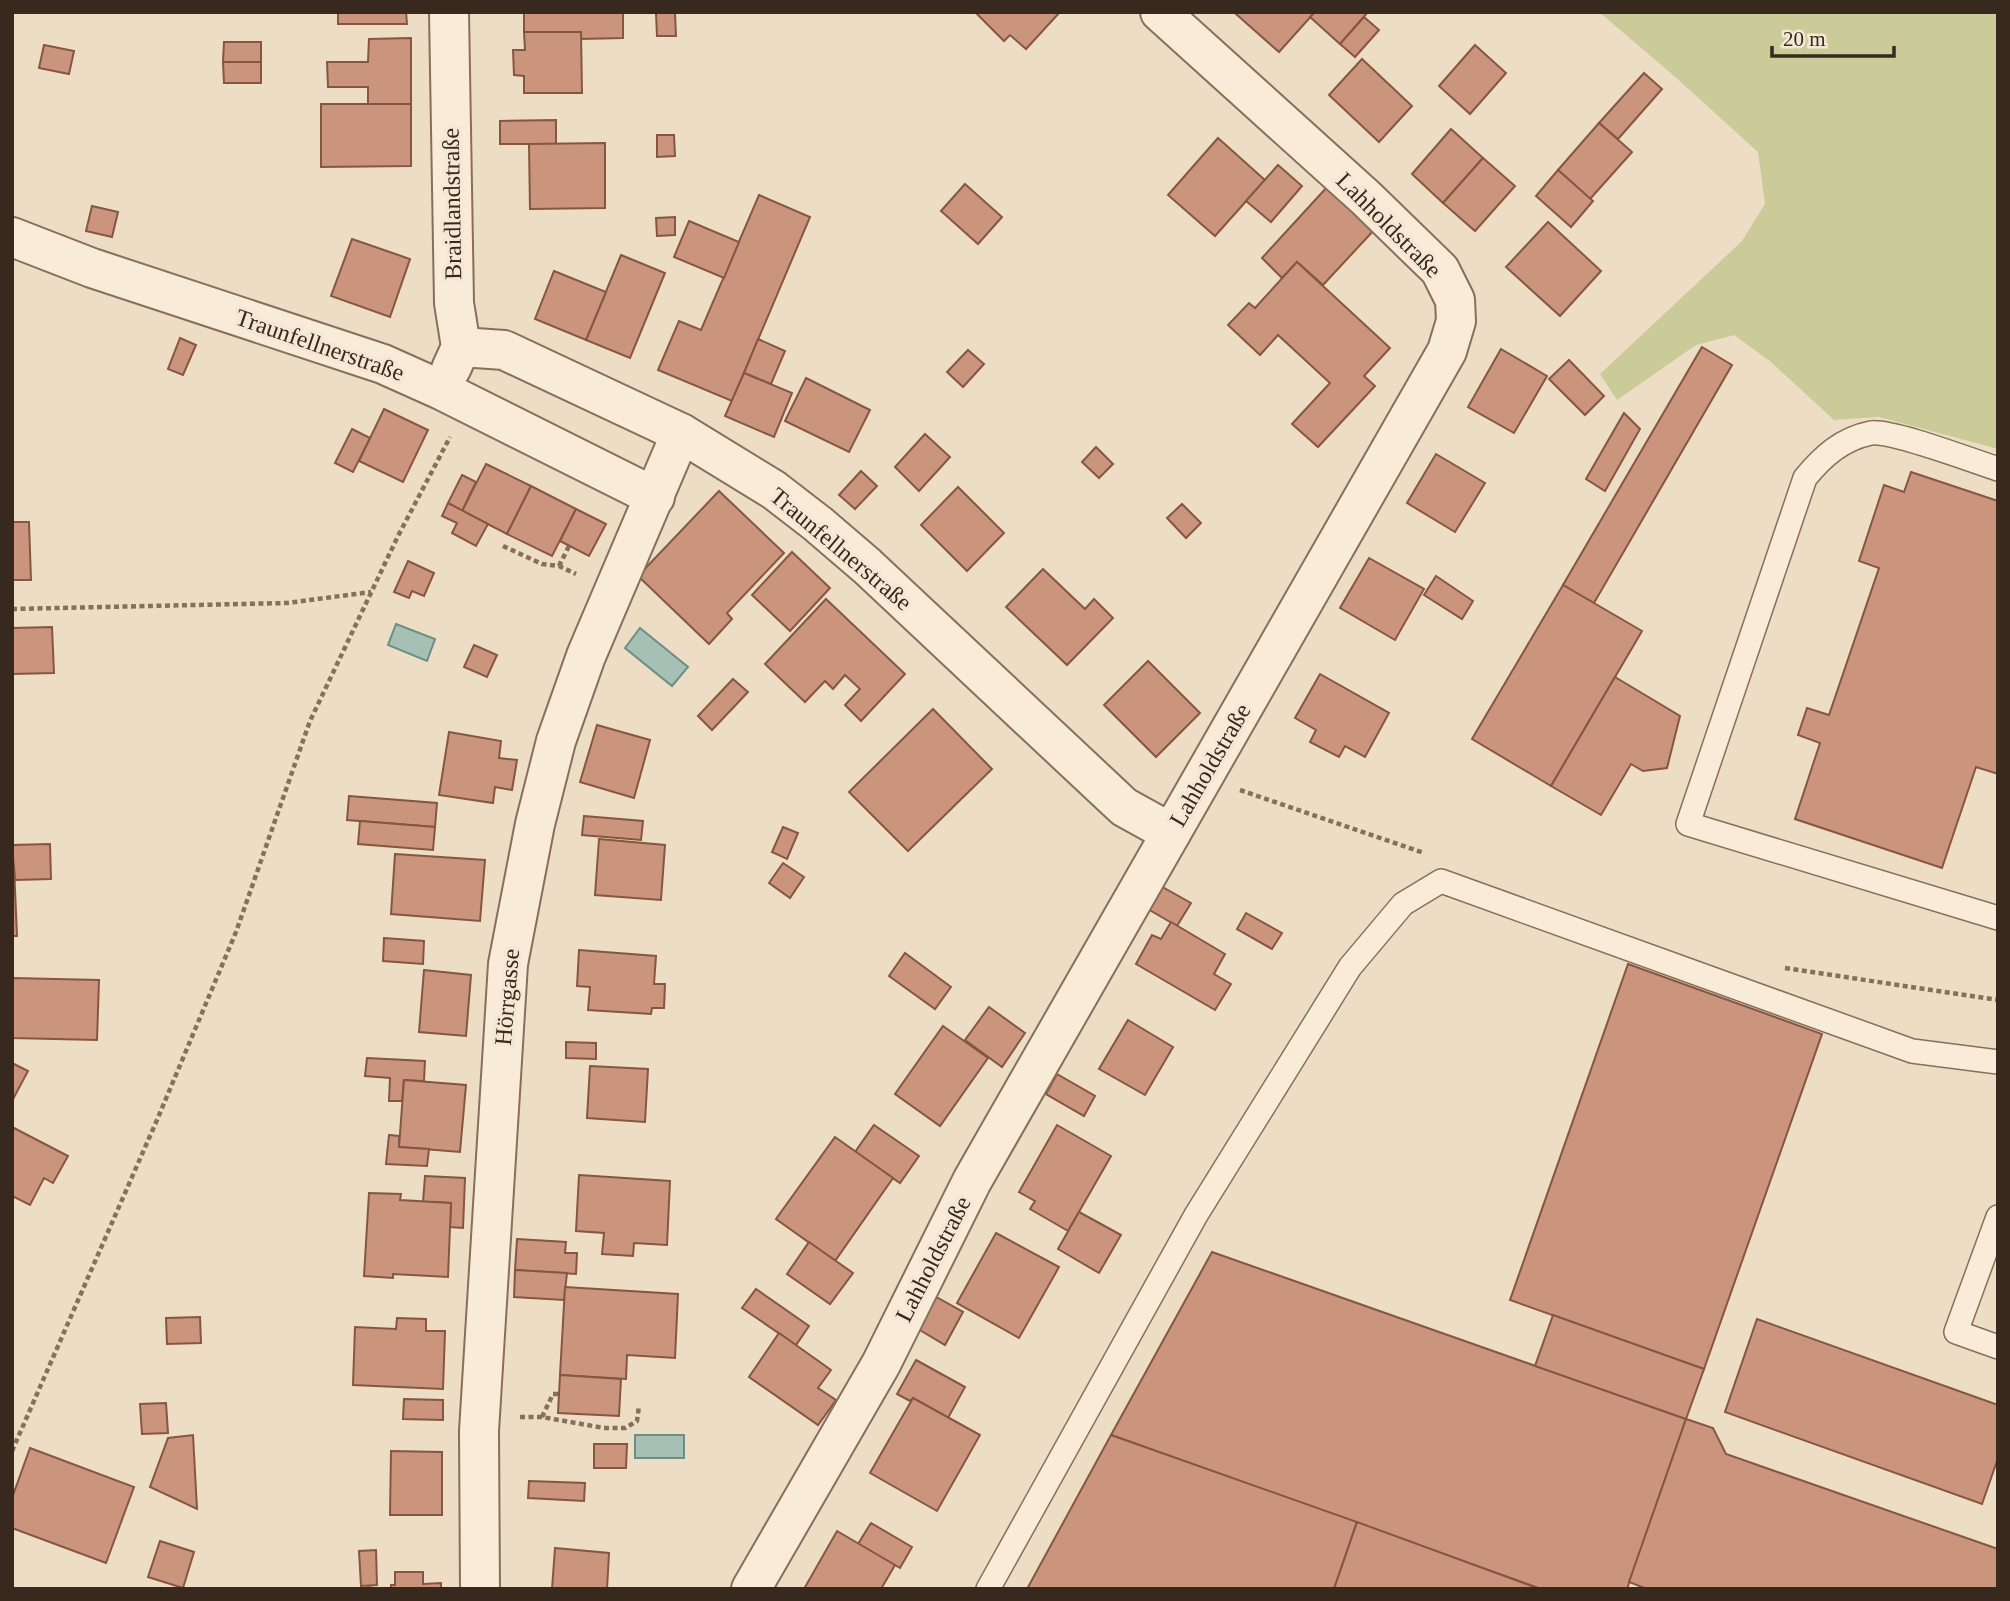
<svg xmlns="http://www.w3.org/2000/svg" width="2010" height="1601" viewBox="0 0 2010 1601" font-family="Georgia,serif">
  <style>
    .green { fill: #cacb99 }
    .water { fill: #a7c0b6; stroke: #6d8e83; stroke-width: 2 }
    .building { fill: #ca957c; stroke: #865642; stroke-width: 2 }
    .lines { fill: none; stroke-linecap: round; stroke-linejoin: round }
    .service-casing { stroke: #876f5c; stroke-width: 26 }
    .minor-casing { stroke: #876f5c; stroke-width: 42 }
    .path { stroke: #876f5c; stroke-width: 4.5; stroke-dasharray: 5 3.5; stroke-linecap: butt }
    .service { stroke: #f8ebd8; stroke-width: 23 }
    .minor { stroke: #f8ebd8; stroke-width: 38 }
    .labels { text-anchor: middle; stroke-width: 7; stroke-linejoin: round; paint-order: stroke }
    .street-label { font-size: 24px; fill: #38291f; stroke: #f4e8d4 }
  </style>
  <rect width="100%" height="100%" fill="#edddc5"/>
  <polygon class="green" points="1599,12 1998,12 1998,449 1879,417 1834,420 1771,362 1734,335 1696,345 1617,400 1600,374 1742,241 1765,204 1758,152 1673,75"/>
  <g class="water">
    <polygon points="396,624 435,639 427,661 388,645"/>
    <polygon points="640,628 688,667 672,686 625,648"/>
    <rect x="635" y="1435" width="49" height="23"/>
  </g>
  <g class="building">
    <polygon points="338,12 406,12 407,24 338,24"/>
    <polygon points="524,12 623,12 623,38 581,39 581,32 524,32"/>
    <polygon points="975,12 1060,12 1026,49 1010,35 1004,41"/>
    <polygon points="1237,12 1315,12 1279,52 1236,14"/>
    <polygon points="1315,12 1368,12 1340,44 1310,17"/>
    <polygon points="656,13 675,13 676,36 657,36"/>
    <polygon points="1364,17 1379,30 1355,57 1340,44"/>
    <polygon points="524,32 581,32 582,93 524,93 524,76 514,75 513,50 525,50"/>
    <polygon points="411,38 411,104 368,104 368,87 328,87 327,62 368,62 369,39"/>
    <polygon points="224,42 261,42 261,62 223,62"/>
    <polygon points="44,45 74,51 69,74 39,68"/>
    <polygon points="1475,45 1506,73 1470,114 1439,86"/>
    <polygon points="1362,59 1412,106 1379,142 1329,95"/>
    <polygon points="223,62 261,62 261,83 224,83"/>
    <polygon points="1644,73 1662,89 1618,139 1599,123"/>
    <polygon points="321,104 411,104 411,166 321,167"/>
    <polygon points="556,120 556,144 500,144 500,121"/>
    <polygon points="1599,123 1632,152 1590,199 1558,170"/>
    <polygon points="1451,129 1483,158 1443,203 1412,174"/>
    <polygon points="657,135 674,135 675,156 657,157"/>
    <polygon points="1218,138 1265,180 1215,236 1168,195"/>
    <polygon points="605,143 605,208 530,209 529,144"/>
    <polygon points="1483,158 1515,186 1475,231 1443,203"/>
    <polygon points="1278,165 1302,186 1271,222 1246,201"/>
    <polygon points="1558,170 1593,201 1571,227 1536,196"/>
    <polygon points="965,184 1002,217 978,244 941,211"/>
    <polygon points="1328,186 1375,229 1323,285 1297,262 1282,278 1262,258"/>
    <polygon points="759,195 810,217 732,401 658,370 679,321 701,330"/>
    <polygon points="92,206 118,212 112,237 86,231"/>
    <polygon points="675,217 675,235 657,236 656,218"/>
    <polygon points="689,221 739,242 724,278 674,257"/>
    <polygon points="1548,222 1601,271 1560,316 1506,267"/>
    <polygon points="352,239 410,259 390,317 331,296"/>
    <polygon points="621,255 665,273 630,358 586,340"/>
    <polygon points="1297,262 1390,348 1364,376 1375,386 1318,447 1292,424 1330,383 1278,335 1260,355 1228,325 1249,303 1255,308"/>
    <polygon points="554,271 606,292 586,340 535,319"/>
    <polygon points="180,338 196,345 183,375 168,369"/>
    <polygon points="758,339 785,351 771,384 744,373"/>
    <polygon points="1702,347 1732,365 1594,603 1563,585"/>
    <polygon points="1501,349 1547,376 1514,433 1468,407"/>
    <polygon points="968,350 984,364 963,387 947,372"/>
    <polygon points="1569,360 1604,396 1585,415 1549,379"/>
    <polygon points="744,373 792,393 774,437 725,416"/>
    <polygon points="806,378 870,410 849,452 785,421"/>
    <polygon points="384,409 428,430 403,482 359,461"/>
    <polygon points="1624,413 1640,429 1605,491 1586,479"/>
    <polygon points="352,429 370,438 353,472 335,463"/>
    <polygon points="925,434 950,457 919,491 895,467"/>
    <polygon points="1096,447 1113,464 1099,478 1082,462"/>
    <polygon points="1436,454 1485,483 1455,532 1407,503"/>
    <polygon points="486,464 531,486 507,534 462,511"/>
    <polygon points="861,471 877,486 855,509 839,495"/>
    <polygon points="1911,472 1998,501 1998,774 1976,767 1942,868 1795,819 1820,743 1798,735 1807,708 1829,715 1879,568 1859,561 1884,485 1904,492"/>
    <polygon points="462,475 476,482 462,511 448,503"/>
    <polygon points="531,486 576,509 552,556 507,534"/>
    <polygon points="958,487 1004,533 967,571 921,525"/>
    <polygon points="719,491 784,553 727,613 732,619 709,644 638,576"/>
    <polygon points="448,503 488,524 476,546 452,533 457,523 442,516"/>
    <polygon points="1182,504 1201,523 1186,538 1167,518"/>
    <polygon points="576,509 606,524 589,556 560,541"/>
    <polygon points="12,522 29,522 31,580 12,580"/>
    <polygon points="792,552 830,588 790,631 752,595"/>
    <polygon points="1369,558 1424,589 1395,640 1340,608"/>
    <polygon points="408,561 434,573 424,596 412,591 409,598 394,592"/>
    <polygon points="1043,569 1085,609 1094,599 1113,618 1067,665 1006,607"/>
    <polygon points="1436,576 1473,601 1462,619 1424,595"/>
    <polygon points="1563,585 1642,631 1551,786 1472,739"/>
    <polygon points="826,599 905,674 861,721 845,705 860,689 845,675 833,689 825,681 805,702 765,664"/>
    <polygon points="52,627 54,673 12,674 12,628"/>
    <polygon points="474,645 497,655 487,677 464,667"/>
    <polygon points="1148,661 1200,713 1156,757 1104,705"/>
    <polygon points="1320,674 1389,713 1365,757 1345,746 1339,757 1310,742 1316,730 1295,718"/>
    <polygon points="1615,677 1680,716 1667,768 1643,771 1631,764 1601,815 1551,786"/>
    <polygon points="733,679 748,692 712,730 698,716"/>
    <polygon points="933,709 992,769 908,851 849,792"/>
    <polygon points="597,725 650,740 634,798 580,782"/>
    <polygon points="449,732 501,741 499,758 517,760 512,790 495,787 493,803 439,795"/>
    <polygon points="349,796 437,803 435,827 347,820"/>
    <polygon points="584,816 643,821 641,840 582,835"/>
    <polygon points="360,821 435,827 433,850 358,844"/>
    <polygon points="783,827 798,833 787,859 772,852"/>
    <polygon points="599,839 665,845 661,900 595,895"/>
    <polygon points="50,844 51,879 15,880 12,845"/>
    <polygon points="395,854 485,860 480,921 391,914"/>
    <polygon points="783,863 804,877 790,898 769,883"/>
    <polygon points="12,866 14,866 17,936 12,936"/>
    <polygon points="1159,885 1191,903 1177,926 1146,908"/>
    <polygon points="1246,913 1282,933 1272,949 1237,929"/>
    <polygon points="1171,922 1225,954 1214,974 1231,984 1215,1010 1136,964 1152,935 1161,939"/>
    <polygon points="384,938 424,941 423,964 383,961"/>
    <polygon points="579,950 656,956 654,984 665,984 664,1008 652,1008 651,1014 588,1010 590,987 577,986"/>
    <polygon points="905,953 951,987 935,1009 889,976"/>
    <polygon points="1628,964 1822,1034 1704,1369 1510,1300"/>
    <polygon points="424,970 471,975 466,1036 419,1032"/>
    <polygon points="12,978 99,980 97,1040 12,1038"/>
    <polygon points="989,1007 1025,1033 1002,1067 965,1040"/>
    <polygon points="1128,1020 1173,1047 1145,1095 1099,1069"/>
    <polygon points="943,1026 988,1058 940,1126 895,1094"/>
    <polygon points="566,1042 596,1043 596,1059 566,1058"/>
    <polygon points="367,1058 425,1061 424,1081 404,1080 402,1101 389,1101 390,1078 365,1076"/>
    <polygon points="12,1063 28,1071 12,1101"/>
    <polygon points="590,1066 648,1069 645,1122 587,1118"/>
    <polygon points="1057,1074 1095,1096 1084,1116 1046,1094"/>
    <polygon points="404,1080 466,1085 460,1152 399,1147"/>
    <polygon points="874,1125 919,1156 900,1183 855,1152"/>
    <polygon points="1057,1125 1111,1156 1068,1231 1030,1209 1035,1201 1019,1192"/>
    <polygon points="12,1127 68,1156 53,1183 44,1178 30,1205 12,1196"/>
    <polygon points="389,1135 399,1136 399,1147 429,1149 427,1166 386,1164"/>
    <polygon points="835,1137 893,1178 835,1261 776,1219"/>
    <polygon points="579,1175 670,1181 667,1245 634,1243 633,1256 602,1254 604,1233 576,1231"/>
    <polygon points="425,1176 465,1178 463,1228 450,1227 451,1203 423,1202"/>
    <polygon points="369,1193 401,1194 400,1200 451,1203 448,1277 393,1274 393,1278 364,1276"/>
    <polygon points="1079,1212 1121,1235 1099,1273 1058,1249"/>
    <polygon points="996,1233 1059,1267 1019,1338 957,1303"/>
    <polygon points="517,1239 566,1242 565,1253 577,1253 576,1274 515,1270"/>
    <polygon points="809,1242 853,1273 830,1304 787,1274"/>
    <polygon points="1212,1252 1686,1419 1627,1589 1541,1589 1111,1435"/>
    <polygon points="515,1270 567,1273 564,1300 514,1297"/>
    <polygon points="565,1287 678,1294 675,1358 627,1355 626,1379 560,1375"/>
    <polygon points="756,1289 809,1326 796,1345 742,1308"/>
    <polygon points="931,1294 963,1312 945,1345 913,1326"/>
    <polygon points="1553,1315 1704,1369 1686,1419 1535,1366"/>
    <polygon points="200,1317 201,1343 167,1344 166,1318"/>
    <polygon points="397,1318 426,1319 426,1331 445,1331 443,1389 353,1385 355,1327 396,1329"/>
    <polygon points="1757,1319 1998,1405 1998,1458 1982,1504 1725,1412"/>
    <polygon points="779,1333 831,1370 818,1388 836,1400 818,1425 749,1377"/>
    <polygon points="916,1360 965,1387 948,1418 913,1398 910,1401 897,1394"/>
    <polygon points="560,1375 621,1379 619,1416 558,1413"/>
    <polygon points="913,1398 980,1435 937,1511 870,1473"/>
    <polygon points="404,1399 443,1400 443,1420 403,1419"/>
    <polygon points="166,1403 168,1433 142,1434 140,1404"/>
    <polygon points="1686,1419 1713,1428 1726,1454 1998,1549 1998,1589 1647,1589 1629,1582"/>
    <polygon points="193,1435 197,1509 150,1487 168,1438"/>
    <polygon points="1111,1435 1357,1522 1334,1589 1027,1589"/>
    <polygon points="594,1444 627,1444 626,1468 594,1468"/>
    <polygon points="30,1448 134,1487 106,1563 12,1528 12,1498"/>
    <polygon points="391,1451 442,1452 442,1515 390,1515"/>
    <polygon points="529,1481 585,1483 584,1501 528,1498"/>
    <polygon points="1357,1522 1540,1589 1334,1589"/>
    <polygon points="871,1523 912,1547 900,1568 858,1544"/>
    <polygon points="837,1531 895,1565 881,1589 804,1589"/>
    <polygon points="160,1541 194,1552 183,1588 148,1577"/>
    <polygon points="555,1548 609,1553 607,1589 552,1589"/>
    <polygon points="376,1550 377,1585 361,1586 359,1551"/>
    <polygon points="395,1572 423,1572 423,1584 441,1583 441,1589 391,1589 391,1585 395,1585"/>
  </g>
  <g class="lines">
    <defs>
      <g id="service">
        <path d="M 1998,469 C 1973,461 1892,430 1871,433 C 1842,439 1823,456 1805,478 L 1688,824 L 1998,918"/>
        <polyline points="1998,1217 1956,1332 1998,1347"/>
        <polyline points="988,1589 1196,1215 1350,967 1403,904 1441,881 1912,1051 1998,1062"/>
      </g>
      <g id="minor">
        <polyline points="449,12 454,303 461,347 451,369"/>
        <polyline points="12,237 92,268 383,364 441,390 655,497"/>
        <polyline points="461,347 504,350 681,433 774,490 818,524 867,566 1124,807 1171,833"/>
        <polyline points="480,1589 479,1431 508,964 535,824 556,741 586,656 681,433"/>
        <polyline points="751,1589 881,1364 972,1181 1447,351 1456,321 1455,300 1440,270 1366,198 1160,12"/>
      </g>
    </defs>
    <use href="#service" class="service-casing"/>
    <use href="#minor" class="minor-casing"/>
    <g class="path">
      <polyline points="503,546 542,564 559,566 576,574"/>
      <polyline points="559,566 569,546"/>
      <polyline points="12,609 287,603 371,592"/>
      <polyline points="1240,790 1424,853"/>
      <polyline points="1785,968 1998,1000"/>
      <polyline points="520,1417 542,1417 604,1428 625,1428 637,1421 639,1406"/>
      <polyline points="542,1417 553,1394 559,1394"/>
      <polyline points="12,1451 157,1120 236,932 310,721 398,536 450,437"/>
      <polyline points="369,1586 369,1589"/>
    </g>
    <use href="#service" class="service"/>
    <use href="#minor" class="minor"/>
  </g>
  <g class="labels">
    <g class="street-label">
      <text transform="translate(452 204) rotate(-91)" y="8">Braidlandstraße</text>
      <text transform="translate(1389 225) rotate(45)" y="8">Lahholdstraße</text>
      <text transform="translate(320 345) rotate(19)" y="8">Traunfellnerstraße</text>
      <text transform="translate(841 549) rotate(40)" y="8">Traunfellnerstraße</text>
      <text transform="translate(1210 765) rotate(-60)" y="8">Lahholdstraße</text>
      <text transform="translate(507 997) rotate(-85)" y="8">Hörrgasse</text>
      <text transform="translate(933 1259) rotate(-63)" y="8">Lahholdstraße</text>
    </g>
  </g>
  <rect width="2010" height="1601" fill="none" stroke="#38291f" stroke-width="28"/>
  <path d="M1772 46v10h122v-10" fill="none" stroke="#38291f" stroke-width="3.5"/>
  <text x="1783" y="46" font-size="21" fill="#38291f" stroke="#f4e8d4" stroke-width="5" paint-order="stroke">20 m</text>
</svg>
